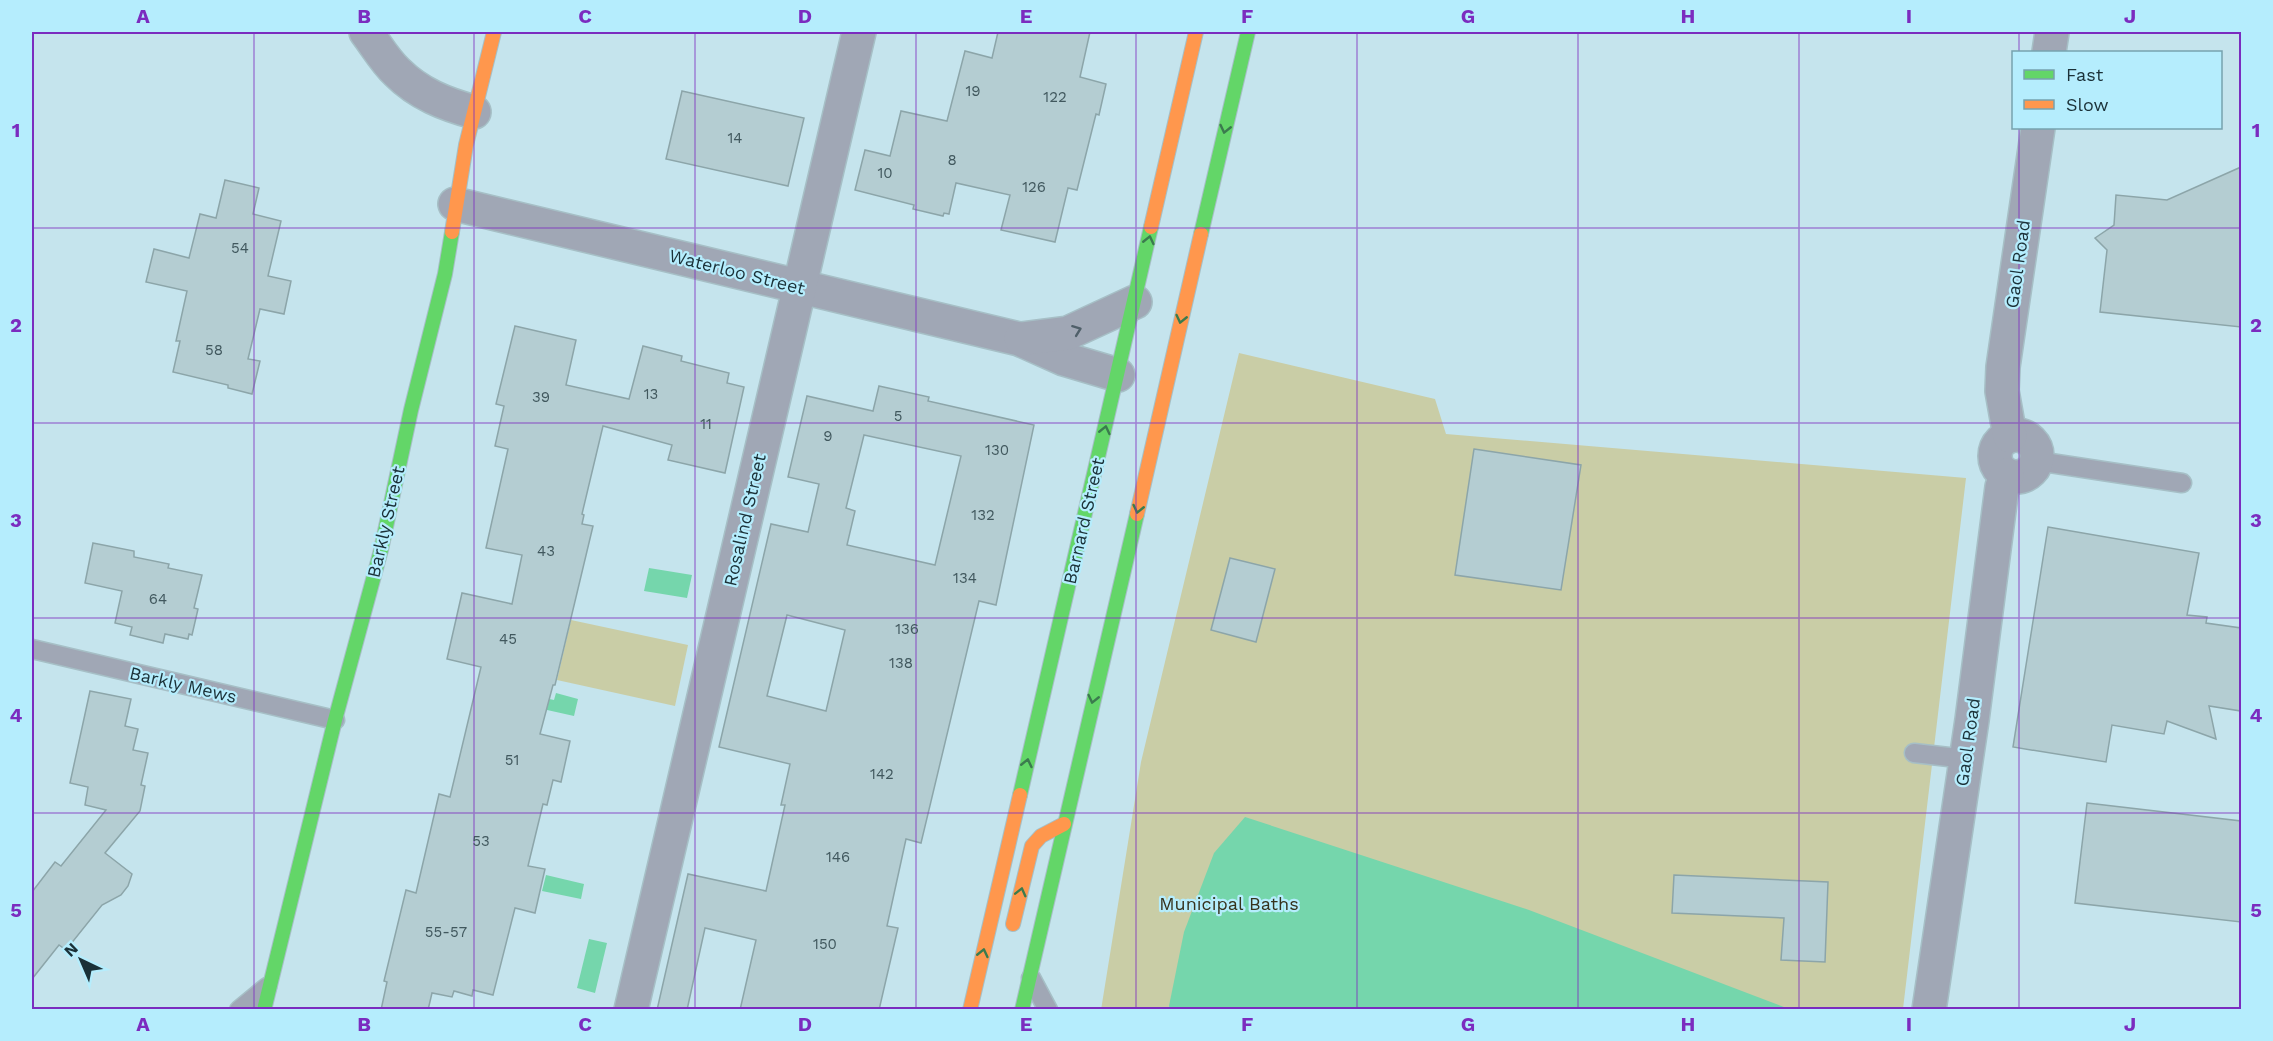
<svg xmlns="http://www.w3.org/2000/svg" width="2273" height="1041" viewBox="0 0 2273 1041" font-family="'Work Sans',sans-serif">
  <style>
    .green { fill: #c9cda6 }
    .water { fill: #75d6ac }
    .building { fill: #b4cdd2; stroke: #8ca5a9; stroke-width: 1.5; fill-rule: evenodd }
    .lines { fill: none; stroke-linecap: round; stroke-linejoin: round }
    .lane-casing { stroke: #a6bfc6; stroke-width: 21 }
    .street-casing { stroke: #a6bfc6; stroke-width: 36 }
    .fast-casing { stroke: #a6bfc6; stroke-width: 16 }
    .slow-casing { stroke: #a6bfc6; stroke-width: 16 }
    .lane { stroke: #a0a7b5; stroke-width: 18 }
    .street { stroke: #a0a7b5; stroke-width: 33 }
    .fast { stroke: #63d668; stroke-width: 14 }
    .slow { stroke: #ff974d; stroke-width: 14 }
    .oneway { stroke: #3b7b4e }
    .oneway2 { stroke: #50606a }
    .grid { fill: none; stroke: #7b2cbf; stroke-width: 1.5; stroke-opacity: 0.55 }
    .labels { text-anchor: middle; stroke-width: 4.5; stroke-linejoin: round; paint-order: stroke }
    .number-label { font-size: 15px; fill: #41585e }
    .street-label { font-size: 18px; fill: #1b3138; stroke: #b5edfd }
    .park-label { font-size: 18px; fill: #36321c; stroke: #b5edfd }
    .neatline { fill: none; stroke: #7b2cbf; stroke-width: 2 }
    .grid-label { font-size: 20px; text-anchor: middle; font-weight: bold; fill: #7b2cbf }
  </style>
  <rect width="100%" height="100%" fill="#c5e4ed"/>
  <g class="green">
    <polygon points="1239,353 1435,399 1446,434 1966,478 1903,1009 1101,1010 1141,762"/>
    <polygon points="571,620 688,645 675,706 557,680"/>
  </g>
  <g class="water">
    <polygon points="649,568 692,575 687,598 644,591"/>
    <polygon points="505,689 554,700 556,693 578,699 574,716 503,700"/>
    <polygon points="1245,817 1529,910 1789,1009 1170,1009 1169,1006 1184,932 1214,853"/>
    <polygon points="546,875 584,884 581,899 542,891"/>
    <polygon points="589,939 607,943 595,993 577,988"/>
  </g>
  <g class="building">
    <polygon points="998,32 1090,32 1080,77 1106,84 1099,115 1096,114 1077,190 1068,188 1055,242 1001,230 1010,195 956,183 949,214 944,213 943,216 913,209 914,205 855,190 865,150 890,156 901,111 947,121 965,51 992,58"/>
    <polygon points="682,91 804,118 788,186 666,159"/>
    <polygon points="2241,167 2241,327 2100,312 2107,250 2095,238 2114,225 2116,195 2167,200"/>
    <polygon points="225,180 259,188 253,214 281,221 268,276 291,281 284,314 260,309 248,359 260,361 252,394 228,388 228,385 173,372 180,341 176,341 187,291 146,282 154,249 189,258 200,214 216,218"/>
    <polygon points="515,326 576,340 566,385 629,399 643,346 682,356 681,361 729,373 727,383 744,387 725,473 668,460 672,445 603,426 582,514 584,515 582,524 593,526 555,685 553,685 540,734 570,741 561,782 553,780 547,805 543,804 528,866 545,869 535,913 515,908 493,995 473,990 472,996 454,991 452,997 432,993 428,1010 381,1010 387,982 384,981 406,890 416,893 439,794 450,797 481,667 447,659 462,593 512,604 522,555 486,548 508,449 495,446 504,406 496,404"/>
    <path d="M 879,386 L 929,397 L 928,401 L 1034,425 L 996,605 L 979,601 L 921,843 L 906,839 L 887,926 L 898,928 L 879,1010 L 740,1010 L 756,940 L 705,928 L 687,1010 L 657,1010 L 688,874 L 766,891 L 785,805 L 781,805 L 790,764 L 719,747 L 771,524 L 808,532 L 819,484 L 788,477 L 807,396 L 873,411 ZM 864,435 L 961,456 L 935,565 L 847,545 L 855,511 L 846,508 ZM 787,615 L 845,630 L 826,711 L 767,696 Z"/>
    <polygon points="1474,449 1581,465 1561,590 1455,575"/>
    <polygon points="2048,527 2199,553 2187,615 2207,617 2206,623 2241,628 2241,711 2209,706 2216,739 2167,721 2164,734 2112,725 2106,762 2013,747"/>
    <polygon points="93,543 134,551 134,557 169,564 168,568 202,575 194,608 198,609 192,635 189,634 188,639 165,634 163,643 130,635 132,627 115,623 122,591 85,583"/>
    <polygon points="1230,558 1275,569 1256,642 1211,630"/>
    <polygon points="90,691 131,699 125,726 138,729 133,750 148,753 141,785 145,786 140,811 105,853 132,874 128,886 121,895 102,905 66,950 59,945 32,979 32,892 55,862 61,866 106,810 85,805 88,787 70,783"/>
    <polygon points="2087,803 2241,821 2241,922 2075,903"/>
    <polygon points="1674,875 1828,882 1825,962 1781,960 1784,918 1672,913"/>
  </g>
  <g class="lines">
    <defs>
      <g id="lane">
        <polyline points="2037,461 2182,483"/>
        <polyline points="32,649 335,720"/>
        <polyline points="1914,753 1966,759"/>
        <polyline points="1031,978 1048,1010"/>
        <polyline points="239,1010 267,987"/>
      </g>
      <g id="street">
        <path d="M 366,32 C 376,45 385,61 397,72 C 419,94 445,104 474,112"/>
        <polyline points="2049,52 2052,32"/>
        <polyline points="455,204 1019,339 1064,359 1118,375"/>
        <polyline points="1021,339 1068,333 1135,302"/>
        <circle cx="2016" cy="456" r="21"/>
        <polyline points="2010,436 2002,391 2003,367 2038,128"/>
        <polyline points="631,1010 859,32"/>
        <polyline points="1929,1010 1972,720 2002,487 2007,475"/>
      </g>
      <g id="fast">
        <polyline points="1201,234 1248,32"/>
        <polyline points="1020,795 1151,227"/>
        <polyline points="264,1010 335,720 381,550 411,410 445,274 452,232"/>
        <polyline points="1022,1010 1137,514"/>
      </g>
      <g id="slow">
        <polyline points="1151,227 1196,32"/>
        <polyline points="452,232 466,145 494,32"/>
        <polyline points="1137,514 1201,234"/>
        <polyline points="1013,924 1032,846 1041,836 1064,824"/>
        <polyline points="970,1010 1020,795"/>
      </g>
    </defs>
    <use href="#lane" class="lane-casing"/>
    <use href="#street" class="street-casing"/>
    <use href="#fast" class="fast-casing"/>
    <use href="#slow" class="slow-casing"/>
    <use href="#lane" class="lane"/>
    <use href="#street" class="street"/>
    <use href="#fast" class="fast"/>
    <use href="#slow" class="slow"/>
  </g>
  <defs><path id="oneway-chevron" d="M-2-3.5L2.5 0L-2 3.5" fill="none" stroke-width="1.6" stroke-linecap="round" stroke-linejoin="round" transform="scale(1.5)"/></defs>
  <g class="oneway">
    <use href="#oneway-chevron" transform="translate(1225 129) rotate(103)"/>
    <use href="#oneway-chevron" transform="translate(1149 240) rotate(-77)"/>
    <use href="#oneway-chevron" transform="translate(1181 319) rotate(103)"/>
    <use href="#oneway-chevron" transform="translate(1105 430) rotate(-77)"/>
    <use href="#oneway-chevron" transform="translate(1138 509) rotate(103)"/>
    <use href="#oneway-chevron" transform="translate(1093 699) rotate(103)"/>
    <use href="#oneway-chevron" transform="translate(1027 763) rotate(-77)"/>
    <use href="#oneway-chevron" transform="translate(1021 892) rotate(-76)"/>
    <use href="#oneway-chevron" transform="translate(983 953) rotate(-77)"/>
  </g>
  <use class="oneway2" href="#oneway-chevron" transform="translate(1077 330) rotate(-21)"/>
  <path class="grid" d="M 254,32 L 254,1010M 474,32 L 474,1010M 695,32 L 695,1010M 916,32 L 916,1010M 1136,32 L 1136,1010M 1357,32 L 1357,1010M 1578,32 L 1578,1010M 1799,32 L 1799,1010M 2019,32 L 2019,52M 2019,128 L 2019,1010M 32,228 L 2242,228M 32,423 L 2242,423M 32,618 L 2242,618M 32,813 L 2242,813"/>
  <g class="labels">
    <g class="number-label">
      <text x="973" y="96">19</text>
      <text x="1055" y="102">122</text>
      <text x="735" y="143">14</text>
      <text x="952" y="165">8</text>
      <text x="885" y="178">10</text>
      <text x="1034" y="192">126</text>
      <text x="240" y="253">54</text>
      <text x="214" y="355">58</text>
      <text x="651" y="399">13</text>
      <text x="541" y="402">39</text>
      <text x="898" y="421">5</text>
      <text x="706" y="429">11</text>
      <text x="828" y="441">9</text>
      <text x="997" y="455">130</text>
      <text x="983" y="520">132</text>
      <text x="546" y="556">43</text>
      <text x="965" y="583">134</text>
      <text x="158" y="604">64</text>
      <text x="907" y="634">136</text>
      <text x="508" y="644">45</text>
      <text x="901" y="668">138</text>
      <text x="512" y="765">51</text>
      <text x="882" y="779">142</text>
      <text x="481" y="846">53</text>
      <text x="838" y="862">146</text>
      <text x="446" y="937">55-57</text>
      <text x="825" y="949">150</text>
    </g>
    <g class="street-label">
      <text transform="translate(2018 264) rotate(-82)" y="6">Gaol Road</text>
      <text transform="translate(737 272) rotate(14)" y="6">Waterloo Street</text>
      <text transform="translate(745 520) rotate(-77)" y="6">Rosalind Street</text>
      <text transform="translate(1084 521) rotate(-77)" y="6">Barnard Street</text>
      <text transform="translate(386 522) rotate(-77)" y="6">Barkly Street</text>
      <text transform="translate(183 685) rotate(13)" y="6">Barkly Mews</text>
      <text transform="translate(1968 742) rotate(-82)" y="6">Gaol Road</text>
    </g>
    <g class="park-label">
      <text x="1229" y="910">Municipal Baths</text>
    </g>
  </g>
  <rect width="2273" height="1041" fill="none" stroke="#b5edfd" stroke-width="66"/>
  <rect x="2012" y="51" width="210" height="78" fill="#b5edfd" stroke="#77a2ae" stroke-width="1.5"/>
  <rect x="2024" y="70" width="30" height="9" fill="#63d668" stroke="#77a2ae" stroke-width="1.5"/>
  <text x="2066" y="81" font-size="18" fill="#1b3138">Fast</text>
  <rect x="2024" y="100" width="30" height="9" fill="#ff974d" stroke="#77a2ae" stroke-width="1.5"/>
  <text x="2066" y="111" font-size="18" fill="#1b3138">Slow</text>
  <g transform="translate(81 960) rotate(316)" stroke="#b5edfd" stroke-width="4.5" paint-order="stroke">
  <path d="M0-4.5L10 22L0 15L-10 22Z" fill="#1b3138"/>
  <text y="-9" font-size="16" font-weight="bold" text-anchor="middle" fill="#1b3138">N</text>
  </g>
  <rect x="33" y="33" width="2207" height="975" class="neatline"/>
  <g class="grid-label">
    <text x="143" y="23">A</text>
    <text x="364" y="23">B</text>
    <text x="585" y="23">C</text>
    <text x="805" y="23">D</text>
    <text x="1026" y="23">E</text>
    <text x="1247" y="23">F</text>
    <text x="1468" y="23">G</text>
    <text x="1688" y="23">H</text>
    <text x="1909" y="23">I</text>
    <text x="2130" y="23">J</text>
    <text x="16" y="137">1</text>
    <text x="2256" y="137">1</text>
    <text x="16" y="332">2</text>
    <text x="2256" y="332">2</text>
    <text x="16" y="527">3</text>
    <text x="2256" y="527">3</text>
    <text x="16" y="722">4</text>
    <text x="2256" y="722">4</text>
    <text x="16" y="917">5</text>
    <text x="2256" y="917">5</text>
    <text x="143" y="1031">A</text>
    <text x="364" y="1031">B</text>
    <text x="585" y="1031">C</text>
    <text x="805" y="1031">D</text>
    <text x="1026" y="1031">E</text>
    <text x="1247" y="1031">F</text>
    <text x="1468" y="1031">G</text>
    <text x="1688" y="1031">H</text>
    <text x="1909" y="1031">I</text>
    <text x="2130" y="1031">J</text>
  </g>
</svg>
